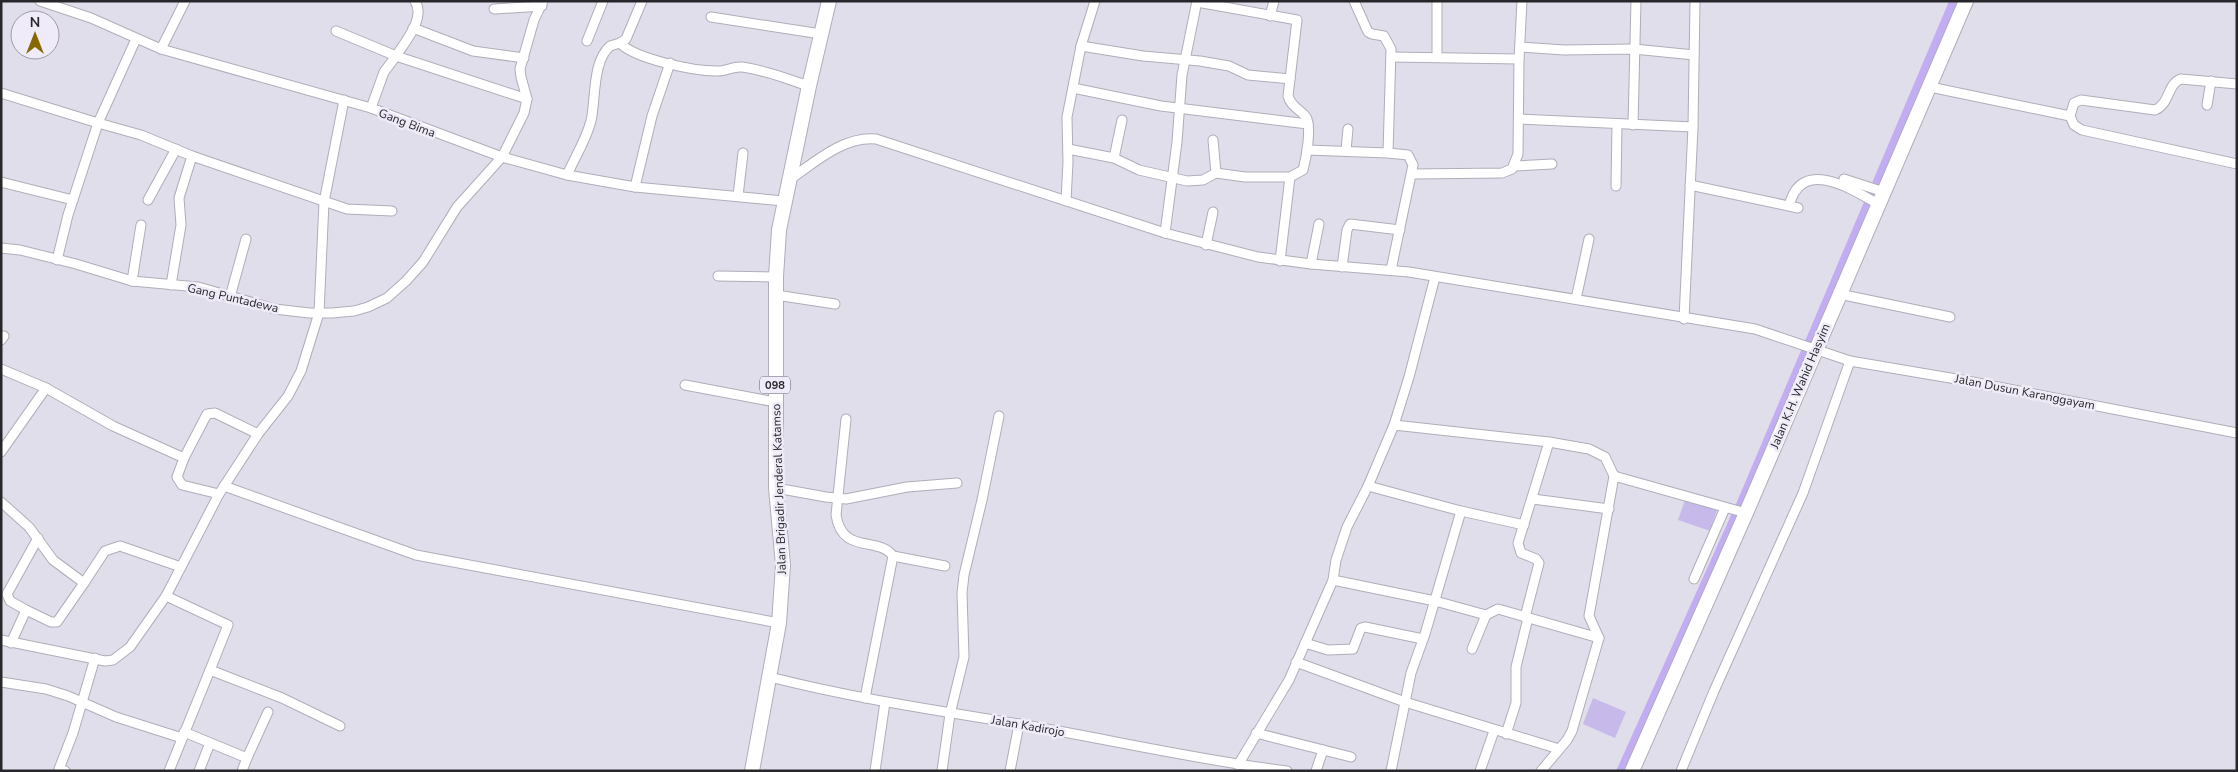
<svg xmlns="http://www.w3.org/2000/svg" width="2238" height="772" viewBox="0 0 2238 772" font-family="'Nunito Sans',sans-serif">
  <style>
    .garden { fill: #c7b9ea }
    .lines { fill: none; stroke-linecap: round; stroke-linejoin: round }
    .canal { stroke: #c2adf3; stroke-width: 9 }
    .street-casing { stroke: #b0adb9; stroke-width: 11 }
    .primary-casing { stroke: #b0adb9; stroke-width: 16 }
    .street { stroke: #fff; stroke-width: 9 }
    .primary { stroke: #fff; stroke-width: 14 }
    .labels { text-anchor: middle; stroke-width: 5; stroke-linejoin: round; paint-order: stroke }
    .shield { fill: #efebf8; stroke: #636168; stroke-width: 1 }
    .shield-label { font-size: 11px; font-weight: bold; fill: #27262a }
    .street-label { font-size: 12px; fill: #27262a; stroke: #efebf8 }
  </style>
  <rect width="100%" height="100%" fill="#e1deeb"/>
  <g class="garden">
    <polygon points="1685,500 1717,510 1710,531 1678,520"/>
    <polygon points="1593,698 1626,712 1615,738 1583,724"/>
  </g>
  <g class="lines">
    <polyline class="canal" points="1621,771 1740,506 1954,1"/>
    <defs>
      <g id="street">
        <polyline points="40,1 91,18 161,49 371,108 502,157 567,175 635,187 784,201"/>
        <path d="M 415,1 C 426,18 405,42 396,56 L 527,99"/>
        <polyline points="1354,1 1368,32 1372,34 1384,36 1391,49 1388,153 1408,155 1413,165 1391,270"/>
        <polyline points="1437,1 1437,57"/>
        <polyline points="494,9 542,6"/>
        <polyline points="1270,16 1274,1"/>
        <polyline points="711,17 821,34"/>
        <polyline points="413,28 473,51 524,58"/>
        <polyline points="336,31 396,56 384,72 371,108"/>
        <polyline points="136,39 98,123 141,135 192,156 347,209 392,211"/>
        <polyline points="587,41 603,1"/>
        <path d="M 620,43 C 635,59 694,71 716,71 C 725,72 733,66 742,67 C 765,70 787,79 809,86"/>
        <polyline points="1081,46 1143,56 1200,61 1229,66 1248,75 1290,79"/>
        <polyline points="1520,47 1564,50 1634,49 1694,55"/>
        <polyline points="161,49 185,1"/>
        <polyline points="1392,57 1519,59"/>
        <polyline points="1930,87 2070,116 2074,125 2082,130 2237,164"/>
        <polyline points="1073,88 1161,106 1308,124"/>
        <polyline points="1,93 98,123 68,215 57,260"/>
        <polyline points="2207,105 2211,81"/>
        <path d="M 2070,116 L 2074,103 L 2081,100 L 2155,110 C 2170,104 2167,84 2181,79 L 2237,84"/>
        <polyline points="1519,119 1693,127"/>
        <polyline points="1633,125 1636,1"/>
        <polyline points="1213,140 1216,173"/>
        <path d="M 1068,149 L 1114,158 L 1139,170 L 1187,181 L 1203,180 L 1216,173 L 1245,177 L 1290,177 L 1303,170 C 1306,159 1312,128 1306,117 C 1300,109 1291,107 1288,96 L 1297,20 L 1197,2"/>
        <polyline points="1307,150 1388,153"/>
        <polyline points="1346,150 1348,129"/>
        <polyline points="1114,158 1122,120"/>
        <polyline points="1515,166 1552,164"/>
        <polyline points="1412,174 1502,173 1512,169 1518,154 1519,59 1522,1"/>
        <path d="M 567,175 C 575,157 586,140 591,121 C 596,99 592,62 610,46 L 620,43 L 626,39 L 642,1"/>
        <polyline points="1844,179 1884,192"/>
        <path d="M 789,180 C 814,163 843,136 876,139 L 1165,233 L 1258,257 L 1311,264 L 1409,272 L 1755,329 L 1850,361 L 1962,380 L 2237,433"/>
        <polyline points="1,182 73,200"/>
        <polyline points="1690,185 1798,208"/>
        <polyline points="1616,186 1617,125"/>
        <polyline points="635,187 652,116 670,63"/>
        <polyline points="738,196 743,153"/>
        <polyline points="148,200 176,149"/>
        <polyline points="1066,201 1068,162 1067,117 1081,46 1095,1"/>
        <path d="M 1789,206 C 1801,157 1850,188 1878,204"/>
        <polyline points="1165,233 1177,142 1182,75 1197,1"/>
        <polyline points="1206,245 1213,212"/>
        <polyline points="1,248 20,250 76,264 132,281 198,287 275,309 309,313 332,313 354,311 368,307 387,298 406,281 423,262 457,207 502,157 524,113 527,99 521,77 520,69 534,20 543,1"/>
        <polyline points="1280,261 1290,177"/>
        <polyline points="1311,264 1319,224"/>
        <polyline points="1342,267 1347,230 1350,224 1400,230"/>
        <polyline points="718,276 776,277"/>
        <polyline points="132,281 141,225"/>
        <polyline points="171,285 181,225 179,198 192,156"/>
        <polyline points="1839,294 1950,317"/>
        <polyline points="776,295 835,304"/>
        <polyline points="230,297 246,239"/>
        <polyline points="1576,299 1589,239"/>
        <polyline points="1684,319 1693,127 1695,1"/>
        <polyline points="1,340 4,336"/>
        <polyline points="1,369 46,388 113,426 184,458 177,477 182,485 219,494"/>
        <polyline points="685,385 775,402"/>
        <path d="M 846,419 L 836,515 C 842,555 879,536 893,556 L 865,698"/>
        <polyline points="1394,425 1549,442 1589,449 1605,457 1614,476 1589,616 1599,638 1572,731 1567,740 1541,771"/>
        <polyline points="1,452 46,388"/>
        <polyline points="184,458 207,414 215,413 258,434"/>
        <polyline points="1614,476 1746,513"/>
        <polyline points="224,486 416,555 779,623"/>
        <polyline points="1368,486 1461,511 1524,525"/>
        <polyline points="776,488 826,497 846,499 907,487 957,483"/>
        <polyline points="1533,499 1609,509"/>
        <polyline points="1,502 29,527 53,560 84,583 105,551 120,546 181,567"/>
        <polyline points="893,556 945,566"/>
        <polyline points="1694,579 1725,508"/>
        <polyline points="1333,580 1435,601 1486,615 1498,609 1599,638"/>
        <polyline points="166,596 228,625 210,670 282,698 340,726"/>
        <polyline points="26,610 51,622 57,622 84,583"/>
        <polyline points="1525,617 1539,563 1536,559 1521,553 1518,543 1549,442"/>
        <polyline points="1,640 105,661 113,660 130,647 166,596 219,494 258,434 288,396 301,371 319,313 324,202 344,100"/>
        <polyline points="11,643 26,610 10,601 7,594 38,538"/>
        <polyline points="1305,643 1328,650 1353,649 1361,628 1365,627 1423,639"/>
        <polyline points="1472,649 1486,615"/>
        <polyline points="1296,662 1405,702 1559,749"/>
        <path d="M 770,677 C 852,698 935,710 1019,724 C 1108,739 1197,760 1287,771"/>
        <polyline points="1,682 46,689 68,696 116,717 182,738"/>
        <polyline points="184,732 247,758 242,771"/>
        <polyline points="1256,733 1351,757"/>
        <polyline points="1506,734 1516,703 1516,667 1528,618"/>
        <polyline points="247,758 268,712"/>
        <polyline points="1238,765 1289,680 1333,580 1336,560 1347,527 1368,486 1394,425 1409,377 1435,277"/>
        <polyline points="65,771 59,769 73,733 95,658"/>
        <polyline points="169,771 210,670"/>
        <polyline points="199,771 210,743"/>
        <polyline points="875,771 885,702"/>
        <polyline points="942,771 950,714 964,657 962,593 964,575 982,500 999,416"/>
        <polyline points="1010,771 1019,724"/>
        <polyline points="1316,771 1323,750"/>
        <polyline points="1391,771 1411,673 1425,634 1461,511"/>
        <polyline points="1480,771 1494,731"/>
        <polyline points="1681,771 1714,691 1803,493 1850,361"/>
      </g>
      <g id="primary">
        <polyline points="752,771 779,623 783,565 776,488 776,277 779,230 809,86 829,1"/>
        <polyline points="1632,771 1746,513 1966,1"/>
      </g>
    </defs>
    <use href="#street" class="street-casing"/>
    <use href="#primary" class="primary-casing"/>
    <use href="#street" class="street"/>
    <use href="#primary" class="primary"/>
  </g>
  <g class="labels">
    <rect class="shield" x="760" y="376.5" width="30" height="17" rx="4"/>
    <g class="shield-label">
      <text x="775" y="389">098</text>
    </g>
    <g class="street-label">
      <text transform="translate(407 123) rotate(21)" y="4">Gang Bima</text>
      <text transform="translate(233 298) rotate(13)" y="4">Gang Puntadewa</text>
      <text transform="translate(1800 386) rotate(-67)" y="4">Jalan K.H. Wahid Hasyim</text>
      <text transform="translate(2025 392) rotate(11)" y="4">Jalan Dusun Karanggayam</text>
      <text transform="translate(779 489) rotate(-92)" y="4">Jalan Brigadir Jenderal Katamso</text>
      <text transform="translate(1028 726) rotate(10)" y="4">Jalan Kadirojo</text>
    </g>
  </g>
  <rect width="2238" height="772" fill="none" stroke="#27262a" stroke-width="5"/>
  <g transform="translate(35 35)"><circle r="24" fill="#efebf8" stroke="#9f9ca6"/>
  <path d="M0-4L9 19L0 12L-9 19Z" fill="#876803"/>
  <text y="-8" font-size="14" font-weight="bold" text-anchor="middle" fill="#27262a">N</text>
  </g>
</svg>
